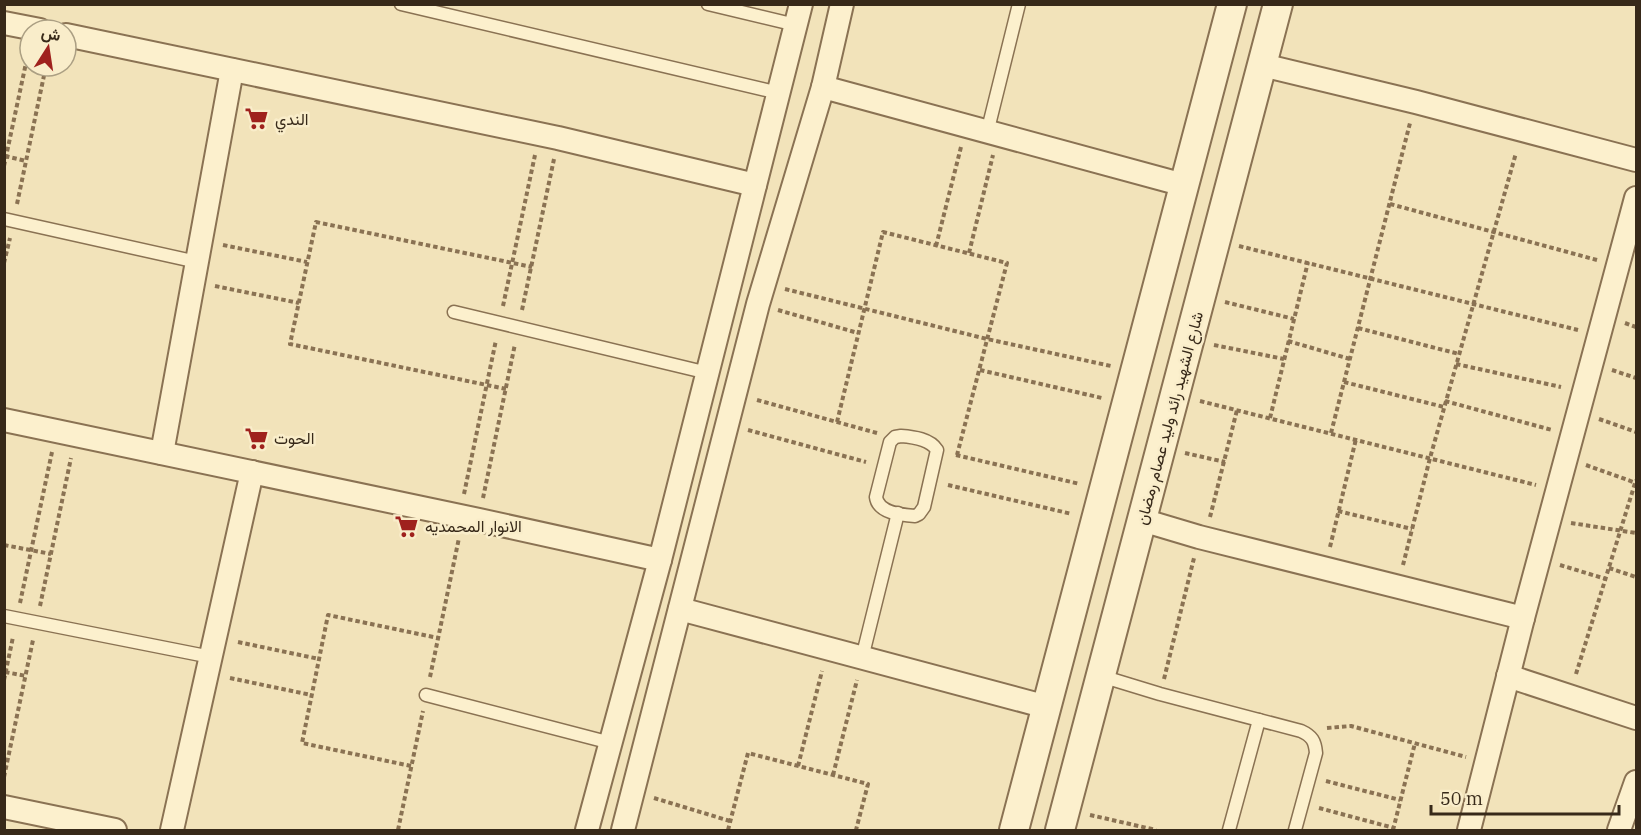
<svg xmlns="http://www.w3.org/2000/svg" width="1641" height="835" viewBox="0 0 1641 835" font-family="'IBM Plex Serif',Vazirmatn,serif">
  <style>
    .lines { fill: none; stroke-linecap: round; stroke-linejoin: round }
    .service-casing { stroke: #8a7253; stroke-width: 15 }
    .minor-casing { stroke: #8a7253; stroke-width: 26 }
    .tertiary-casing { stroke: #8a7253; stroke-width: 32 }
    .path { stroke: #8a7253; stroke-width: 4; stroke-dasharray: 4.5 3; stroke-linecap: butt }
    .service { stroke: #fcf0cd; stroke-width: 12 }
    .minor { stroke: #fcf0cd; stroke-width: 22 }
    .tertiary { stroke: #fcf0cd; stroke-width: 28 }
    .labels { text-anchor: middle; stroke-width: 5; stroke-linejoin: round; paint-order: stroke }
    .poi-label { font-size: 16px; fill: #372919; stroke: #f9edca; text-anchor: start }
    .street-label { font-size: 16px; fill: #372919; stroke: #f9edca }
  </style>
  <rect width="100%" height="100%" fill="#f2e3ba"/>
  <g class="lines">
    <defs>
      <g id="service">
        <polyline points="401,4 779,93"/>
        <polyline points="708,4 796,25"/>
        <polyline points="987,133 1019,4"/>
        <polyline points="4,219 197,262"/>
        <polyline points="454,312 708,373"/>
        <path d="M 901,436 C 914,437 930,439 937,450 L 924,507 L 919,514 L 915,516 C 901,515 878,513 876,497 L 890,442 L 895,437 Z"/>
        <polyline points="4,616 211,657"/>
        <polyline points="862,658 898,513"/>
        <path d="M 1101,676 L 1160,694 L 1301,731 C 1312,736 1315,741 1316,753 L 1295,830"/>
        <polyline points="426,695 611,743"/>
        <polyline points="1229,830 1259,720"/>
      </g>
      <g id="minor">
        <polyline points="4,23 40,30"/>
        <polyline points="66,35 558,138 755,185"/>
        <polyline points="1262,65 1416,102 1636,160"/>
        <polyline points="823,87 1184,185"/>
        <polyline points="4,420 479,520 660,560"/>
        <polyline points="162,453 232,70"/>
        <polyline points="1142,520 1199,537 1523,618"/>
        <polyline points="680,609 1047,707"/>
        <polyline points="1508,676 1636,718"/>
        <polyline points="4,807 115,830"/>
        <polyline points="172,830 252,472"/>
        <polyline points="587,830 660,560 801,4"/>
        <polyline points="623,830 758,304 823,87 842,4"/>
        <polyline points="1469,830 1523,618 1636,198"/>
        <polyline points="1619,830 1636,782"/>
      </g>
      <g id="tertiary">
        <polyline points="1014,830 1232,4"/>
        <polyline points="1060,830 1278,4"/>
      </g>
    </defs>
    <use href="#service" class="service-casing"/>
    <use href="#minor" class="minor-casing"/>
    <use href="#tertiary" class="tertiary-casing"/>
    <g class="path">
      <polyline points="5,156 26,161"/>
      <polyline points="4,166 29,49"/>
      <polyline points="17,204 46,66"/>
      <polyline points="1390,204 1597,260"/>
      <polyline points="223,245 307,262"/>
      <polyline points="936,246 961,147"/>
      <polyline points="1239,246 1578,330"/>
      <polyline points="969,253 993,155"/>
      <polyline points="4,263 10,238"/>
      <polyline points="215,286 299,303"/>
      <polyline points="785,289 987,339 1111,366"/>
      <polyline points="1225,302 1294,319"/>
      <polyline points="503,306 535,155"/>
      <polyline points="522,310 554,159"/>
      <polyline points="778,310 858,333"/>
      <polyline points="1625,323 1636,327"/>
      <polyline points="1358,328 1459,354"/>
      <polyline points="1288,341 1350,359"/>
      <polyline points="1214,345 1284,359"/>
      <polyline points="1456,364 1561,387"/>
      <polyline points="980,370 1102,398"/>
      <polyline points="1612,370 1636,378"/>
      <polyline points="1344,382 1444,407"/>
      <polyline points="506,389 290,344 316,222 532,267"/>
      <polyline points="757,400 877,433"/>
      <polyline points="1200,401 1536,485"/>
      <polyline points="1445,401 1552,430"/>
      <polyline points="1270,418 1308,262"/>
      <polyline points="1599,419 1636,432"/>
      <polyline points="837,422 883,232 1007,263 957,455"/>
      <polyline points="748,430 866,462"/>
      <polyline points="1331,433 1410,123"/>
      <polyline points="1185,453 1225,462"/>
      <polyline points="956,455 1080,484"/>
      <polyline points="1586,465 1636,483"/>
      <polyline points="948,485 1072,514"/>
      <polyline points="464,494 496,340"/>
      <polyline points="483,498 515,344"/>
      <polyline points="1338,511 1412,529"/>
      <polyline points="1210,517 1237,410"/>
      <polyline points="1571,523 1636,533"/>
      <polyline points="4,545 51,554"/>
      <polyline points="1330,547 1356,439"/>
      <polyline points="1403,565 1430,458 1516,153"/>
      <polyline points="1560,565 1606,579"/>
      <polyline points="1609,568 1636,577"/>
      <polyline points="20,603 52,452"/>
      <polyline points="40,606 71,458"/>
      <polyline points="238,642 319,659"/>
      <polyline points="5,672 26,676"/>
      <polyline points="1576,674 1636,480"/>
      <polyline points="430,677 459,538"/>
      <polyline points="230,678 311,695"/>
      <polyline points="1164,679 1194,558"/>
      <polyline points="4,680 13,637"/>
      <polyline points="1327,728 1351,726 1466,757"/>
      <polyline points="411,766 302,743 328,615 438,638"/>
      <polyline points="798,766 822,671"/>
      <polyline points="833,775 857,680"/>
      <polyline points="4,777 33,640"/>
      <polyline points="1326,781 1400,800"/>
      <polyline points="654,798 730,821"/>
      <polyline points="1319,808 1394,828"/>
      <polyline points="1090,815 1156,830"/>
      <polyline points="398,830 423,711"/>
      <polyline points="728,830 748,753 868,784 856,830"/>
      <polyline points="1393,830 1415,743"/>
    </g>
    <use href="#service" class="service"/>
    <use href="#minor" class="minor"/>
    <use href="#tertiary" class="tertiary"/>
  </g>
  <defs>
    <symbol id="supermarket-bare" viewBox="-9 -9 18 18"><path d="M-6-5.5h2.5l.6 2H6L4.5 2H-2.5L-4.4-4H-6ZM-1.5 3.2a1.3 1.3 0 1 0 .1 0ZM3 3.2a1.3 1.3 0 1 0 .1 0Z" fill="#9f211d" stroke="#f9edca" stroke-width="2.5" paint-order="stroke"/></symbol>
  </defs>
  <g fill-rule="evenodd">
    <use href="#supermarket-bare" x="240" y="102" width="33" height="33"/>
    <use href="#supermarket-bare" x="240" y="422" width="33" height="33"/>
    <use href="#supermarket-bare" x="390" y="510" width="33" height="33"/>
  </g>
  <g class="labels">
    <g class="poi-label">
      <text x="275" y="125">الندي</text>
      <text x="274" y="444">الحوت</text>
      <text x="425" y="532">الانوار المحمديه</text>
    </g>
    <g class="street-label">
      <text transform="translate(1169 418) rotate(-75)" y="6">شارع الشهيد رائد وليد عصام رمضان</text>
    </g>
  </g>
  <rect width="1641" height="835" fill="none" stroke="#372919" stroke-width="12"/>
  <g transform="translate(48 48) rotate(12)"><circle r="28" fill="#f9edca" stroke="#ab9f83" stroke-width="1.5"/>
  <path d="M0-4.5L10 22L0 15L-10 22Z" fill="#9f211d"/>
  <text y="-9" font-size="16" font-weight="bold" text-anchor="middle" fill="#372919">ش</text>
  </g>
  <path d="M1431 805v9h188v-9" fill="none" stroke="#372919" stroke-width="3"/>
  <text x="1440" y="805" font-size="18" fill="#372919" stroke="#f9edca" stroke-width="4.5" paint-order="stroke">50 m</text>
</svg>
